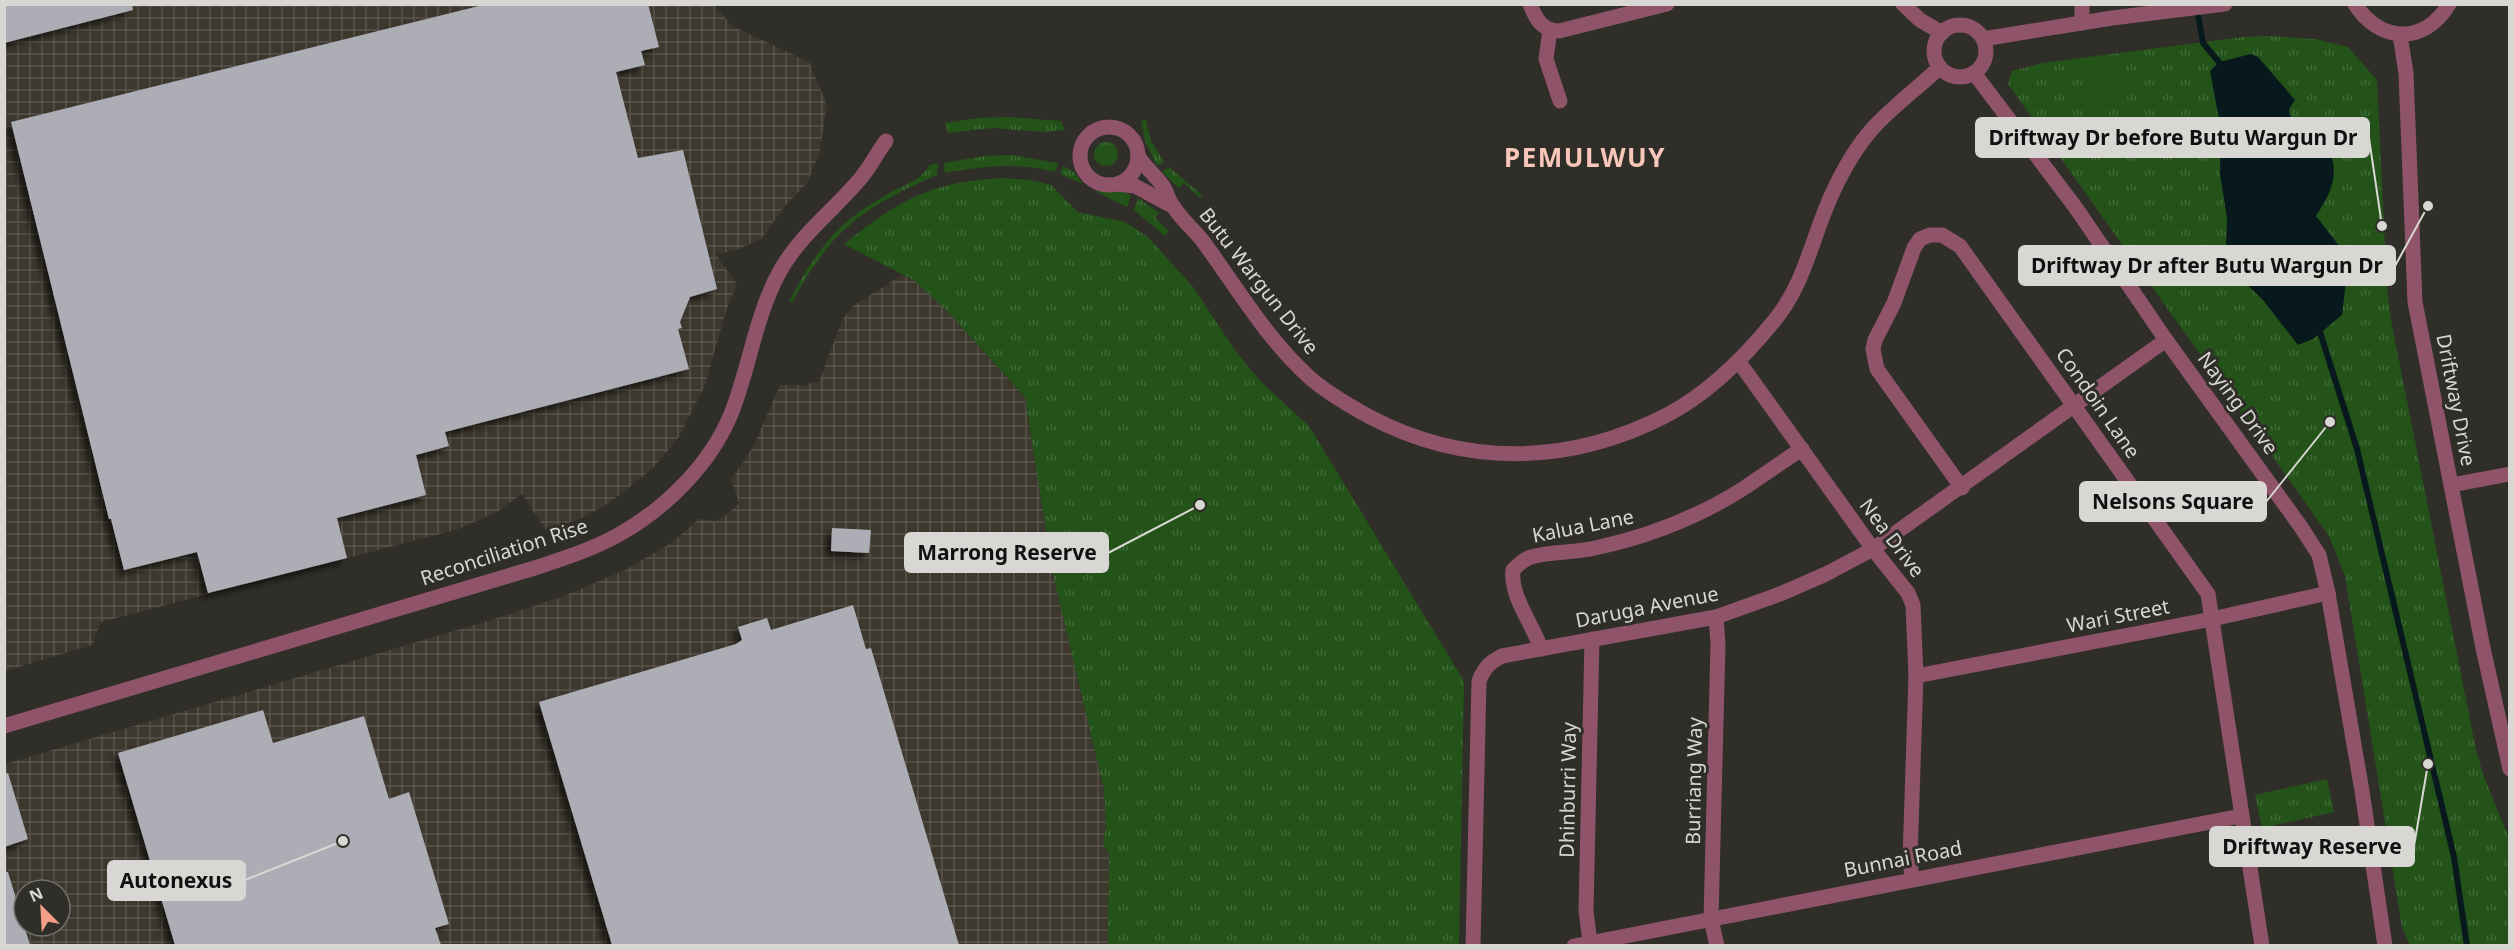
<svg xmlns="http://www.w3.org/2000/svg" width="2514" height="950" viewBox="0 0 2514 950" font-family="'Noto Sans',sans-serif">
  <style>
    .industrial { fill: url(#industrial-grid); fill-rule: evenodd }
    .grass { fill: url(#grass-tufts) }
    .garden { fill: #235319 }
    .water { fill: #08191e }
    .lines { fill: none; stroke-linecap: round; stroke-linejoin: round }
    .stream { stroke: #08191e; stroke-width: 6 }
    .building { fill: #adadb5; filter: url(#shadow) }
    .minor { stroke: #8f5469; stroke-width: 15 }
    .tertiary { stroke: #8f5469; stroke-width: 15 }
    .labels { text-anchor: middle; stroke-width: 6; stroke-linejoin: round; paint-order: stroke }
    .street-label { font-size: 20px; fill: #d8d7d3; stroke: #302e28 }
    .district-label { font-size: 26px; font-weight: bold; letter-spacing: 1.5px; fill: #f9c7b9; stroke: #302e28 }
    .leader { fill: none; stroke: #d8d7d3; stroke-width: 2 }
    .callout-dot { fill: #d8d7d3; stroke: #302e28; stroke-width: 2 }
    .callout { fill: #d8d7d3; stroke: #d8d7d3; stroke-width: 2 }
    .callout-label { font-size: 21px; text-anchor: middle; font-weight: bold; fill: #111 }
  </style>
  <defs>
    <pattern id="industrial-grid" width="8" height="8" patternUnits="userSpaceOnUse" patternTransform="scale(1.5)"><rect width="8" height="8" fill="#3d382d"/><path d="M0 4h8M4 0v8" fill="none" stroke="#58544b"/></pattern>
    <pattern id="grass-tufts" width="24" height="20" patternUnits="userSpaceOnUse" patternTransform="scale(1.5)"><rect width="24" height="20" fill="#235319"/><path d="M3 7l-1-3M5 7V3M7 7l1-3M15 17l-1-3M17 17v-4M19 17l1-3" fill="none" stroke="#426b3a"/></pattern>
    <filter id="shadow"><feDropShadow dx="-5.5" dy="5.5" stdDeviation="3" flood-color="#0009"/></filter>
  </defs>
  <rect width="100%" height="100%" fill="#302e28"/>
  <g class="industrial">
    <polygon points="292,4 714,5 732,26 809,62 827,105 819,155 807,183 785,206 761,239 741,248 716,255 737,284 726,311 705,385 679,437 652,469 609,503 584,517 548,530 545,529 522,494 497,512 459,529 101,622 92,645 5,671 5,5 286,5 267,9"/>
    <path d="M 902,275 L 915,281 L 948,312 L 1025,397 L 1052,570 L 1104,789 L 1106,827 L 1103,843 L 1109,854 L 1108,945 L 5,946 L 5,764 L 491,620 L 564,596 L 627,569 L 671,543 L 699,519 L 715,521 L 728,514 L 739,503 L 731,480 L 753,447 L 780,385 L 808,385 L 811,382 L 819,382 L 842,320 L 853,306 ZM 24,890 L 60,890 L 60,926 L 24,926 Z"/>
  </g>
  <g class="grass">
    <polygon points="2268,36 2315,39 2348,47 2377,80 2387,288 2391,320 2476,750 2484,777 2509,838 2509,945 2410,945 2402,927 2345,576 2329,536 2008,84 2012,71 2042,63 2243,37"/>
    <polygon points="1009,117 1061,121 1065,130 1044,132 992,128 948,133 945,123 978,118"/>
    <polygon points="1141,120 1146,120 1151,141 1164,162 1157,166 1145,141"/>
    <circle cx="1106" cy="154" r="12"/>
    <path d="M 1011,155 L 1058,163 L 1055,172 C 1019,162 982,166 945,173 L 944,163 L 984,156 Z"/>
    <path d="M 938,163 L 937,175 C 863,207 830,231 792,303 L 789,302 C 804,272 823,241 850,219 C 862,209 879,199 893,191 C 909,183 921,180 930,165 Z"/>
    <polygon points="1063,166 1073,171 1083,184 1060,174"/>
    <polygon points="1169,167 1202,195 1200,198 1184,183 1179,188 1162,172"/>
    <path d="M 1002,178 L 1030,180 L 1051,185 L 1078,212 L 1125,222 L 1148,237 L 1194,288 L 1234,349 L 1261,382 L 1309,426 L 1464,681 L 1459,945 L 1108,945 L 1109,854 L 1103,843 L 1106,827 L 1104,789 L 1052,570 L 1025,397 L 948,312 L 915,281 L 844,244 C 899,200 930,182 1002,178 Z"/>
    <polygon points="1095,191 1123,192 1131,195 1127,207"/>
    <polygon points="1138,198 1159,213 1155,218 1169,231 1165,236 1134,210"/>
    <polygon points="2327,779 2334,812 2262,828 2255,795"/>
  </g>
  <polygon class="garden" points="2119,60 2128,97 2087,104 2080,67"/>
  <path class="water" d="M 2251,54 L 2258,57 L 2295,100 L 2289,109 L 2292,123 L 2301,129 L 2315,125 C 2340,162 2340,180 2316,216 L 2344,252 L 2348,265 L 2342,315 L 2313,339 L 2298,345 L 2263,300 L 2239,277 L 2226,246 L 2227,218 L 2220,174 L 2221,130 L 2210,71 L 2219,62 Z"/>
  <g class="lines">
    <g class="stream">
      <polyline points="2197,9 2203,43 2219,62"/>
      <polyline points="2320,332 2357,449 2454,857 2467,946"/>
    </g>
  </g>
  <g class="building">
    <polygon points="4,4 132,4 133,10 4,43"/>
    <polygon points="487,4 648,4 659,47 641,51 645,65 616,72 638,158 683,150 717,289 690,297 680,322 682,328 678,329 689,369 445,432 449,446 416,455 426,495 337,518 347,558 208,593 197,552 124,570 111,519 109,519 11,122"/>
    <polygon points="832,528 871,530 869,553 831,551"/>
    <polygon points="853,605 866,649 871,648 959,945 612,945 539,702 736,644 742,640 738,627 767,618 771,630"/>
    <polygon points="263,710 273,743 364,716 389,799 409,792 449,924 435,928 441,945 175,945 118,753"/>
    <polygon points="8,773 28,839 4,847 4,774"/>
    <polygon points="4,872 8,872 30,945 4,945"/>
  </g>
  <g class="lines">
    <g class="minor">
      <path d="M 1530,4 C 1536,20 1542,30 1559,31 L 1667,4"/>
      <polyline points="1903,4 1920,20 1942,33"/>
      <polyline points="1550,30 1546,59 1560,101"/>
      <circle cx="1109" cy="156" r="29"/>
      <path d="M 1138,156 C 1145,167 1155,175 1163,186 C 1167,192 1168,200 1173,206 C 1181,219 1193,229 1202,240 C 1236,286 1266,338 1309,377 C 1327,393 1348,405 1370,417 C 1465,467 1569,465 1665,416 C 1708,394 1744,358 1774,321 C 1805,284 1812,237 1832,194 C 1842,172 1857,146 1873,128 C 1893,106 1918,88 1940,67"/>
      <polyline points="1117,184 1135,186 1172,206"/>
      <polyline points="1739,362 1873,549 1908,593 1913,605 1916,676 1910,859 1912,879"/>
      <polyline points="2451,485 2510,474"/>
      <polyline points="1962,488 1877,369 1873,349 1875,340 1894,303 1914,248 1920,239 1930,235 1942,235 1960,246 2208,594 2262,946"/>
      <polyline points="1716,617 1718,644 1711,919 1717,946"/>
      <path d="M 1541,649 C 1533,624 1510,597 1513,570 C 1518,565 1524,559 1531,557 C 1552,551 1575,553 1595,548 C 1647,537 1696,518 1741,490 C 1761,477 1781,462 1802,449"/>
      <polyline points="1916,676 2212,619 2328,593"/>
      <path d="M 4,726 L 538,567 C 565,558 593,549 618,535 C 665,509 710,465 731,414 C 750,367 755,316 780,271 C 800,235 834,210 860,179 C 870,167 877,153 886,141"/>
      <polyline points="1590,942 1586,911 1592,639"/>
      <path d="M 1473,946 L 1479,681 C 1484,668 1490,662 1502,656 L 1716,617 L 1780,594 L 1826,574 L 1873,549 L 2166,340"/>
      <polyline points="1574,946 2241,816"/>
    </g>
    <g class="tertiary">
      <polyline points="2082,4 2082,23"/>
      <path d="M 2355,4 C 2379,43 2425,45 2449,4"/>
      <circle cx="1960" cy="51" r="26"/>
      <polyline points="2400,35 2406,73 2415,302 2483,648 2510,769"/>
      <polyline points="1983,39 2112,18 2225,4"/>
      <polyline points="1974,73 2076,208 2166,340 2301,527 2319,555 2328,593 2362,791 2385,946"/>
    </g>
  </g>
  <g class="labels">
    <g class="street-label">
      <text transform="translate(1259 281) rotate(52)" y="7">Butu Wargun Drive</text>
      <text transform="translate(2456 400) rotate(79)" y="7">Driftway Drive</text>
      <text transform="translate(2098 403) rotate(55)" y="7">Condoin Lane</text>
      <text transform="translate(2238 403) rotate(54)" y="7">Naying Drive</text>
      <text transform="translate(1583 526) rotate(-11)" y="7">Kalua Lane</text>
      <text transform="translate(1892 538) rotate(53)" y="7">Nea Drive</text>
      <text transform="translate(504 552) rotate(-18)" y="7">Reconciliation Rise</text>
      <text transform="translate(1647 607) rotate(-11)" y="7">Daruga Avenue</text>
      <text transform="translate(2118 616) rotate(-11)" y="7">Wari Street</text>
      <text transform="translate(1694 781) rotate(-89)" y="7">Burriang Way</text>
      <text transform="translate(1568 790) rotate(-89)" y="7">Dhinburri Way</text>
      <text transform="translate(1903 859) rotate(-11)" y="7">Bunnai Road</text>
    </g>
    <g class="district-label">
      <text x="1585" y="167">PEMULWUY</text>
    </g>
  </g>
  <path class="leader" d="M2382 226L2369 138M2428 206L2395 266M2330 422L2266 502M1200 505L1108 553M2428 764L2414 846M343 841L245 880"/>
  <g class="callout-dot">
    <circle cx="2382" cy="226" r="6"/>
    <circle cx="2428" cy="206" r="6"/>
    <circle cx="2330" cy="422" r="6"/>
    <circle cx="1200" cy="505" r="6"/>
    <circle cx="2428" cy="764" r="6"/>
    <circle cx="343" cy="841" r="6"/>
  </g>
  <g class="callout">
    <rect x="1976" y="118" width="393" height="39" rx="6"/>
    <rect x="2019" y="246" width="376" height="39" rx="6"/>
    <rect x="2080" y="482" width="186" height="39" rx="6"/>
    <rect x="905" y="533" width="203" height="39" rx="6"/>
    <rect x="2210" y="827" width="204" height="39" rx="6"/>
    <rect x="108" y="861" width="137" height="39" rx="6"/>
  </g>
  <g class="callout-label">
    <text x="2173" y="145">Driftway Dr before Butu Wargun Dr</text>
    <text x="2207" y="273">Driftway Dr after Butu Wargun Dr</text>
    <text x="2173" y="509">Nelsons Square</text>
    <text x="1007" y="560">Marrong Reserve</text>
    <text x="2312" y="854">Driftway Reserve</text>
    <text x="176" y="888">Autonexus</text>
  </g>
  <rect width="2514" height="950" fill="none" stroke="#d8d7d3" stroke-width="12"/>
  <g transform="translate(42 908) rotate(336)"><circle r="28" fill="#302e28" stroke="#73726c" stroke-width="1.5"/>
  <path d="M0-4.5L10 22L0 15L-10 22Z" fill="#f49e87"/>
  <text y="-9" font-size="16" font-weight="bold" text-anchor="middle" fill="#d8d7d3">N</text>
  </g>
</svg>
